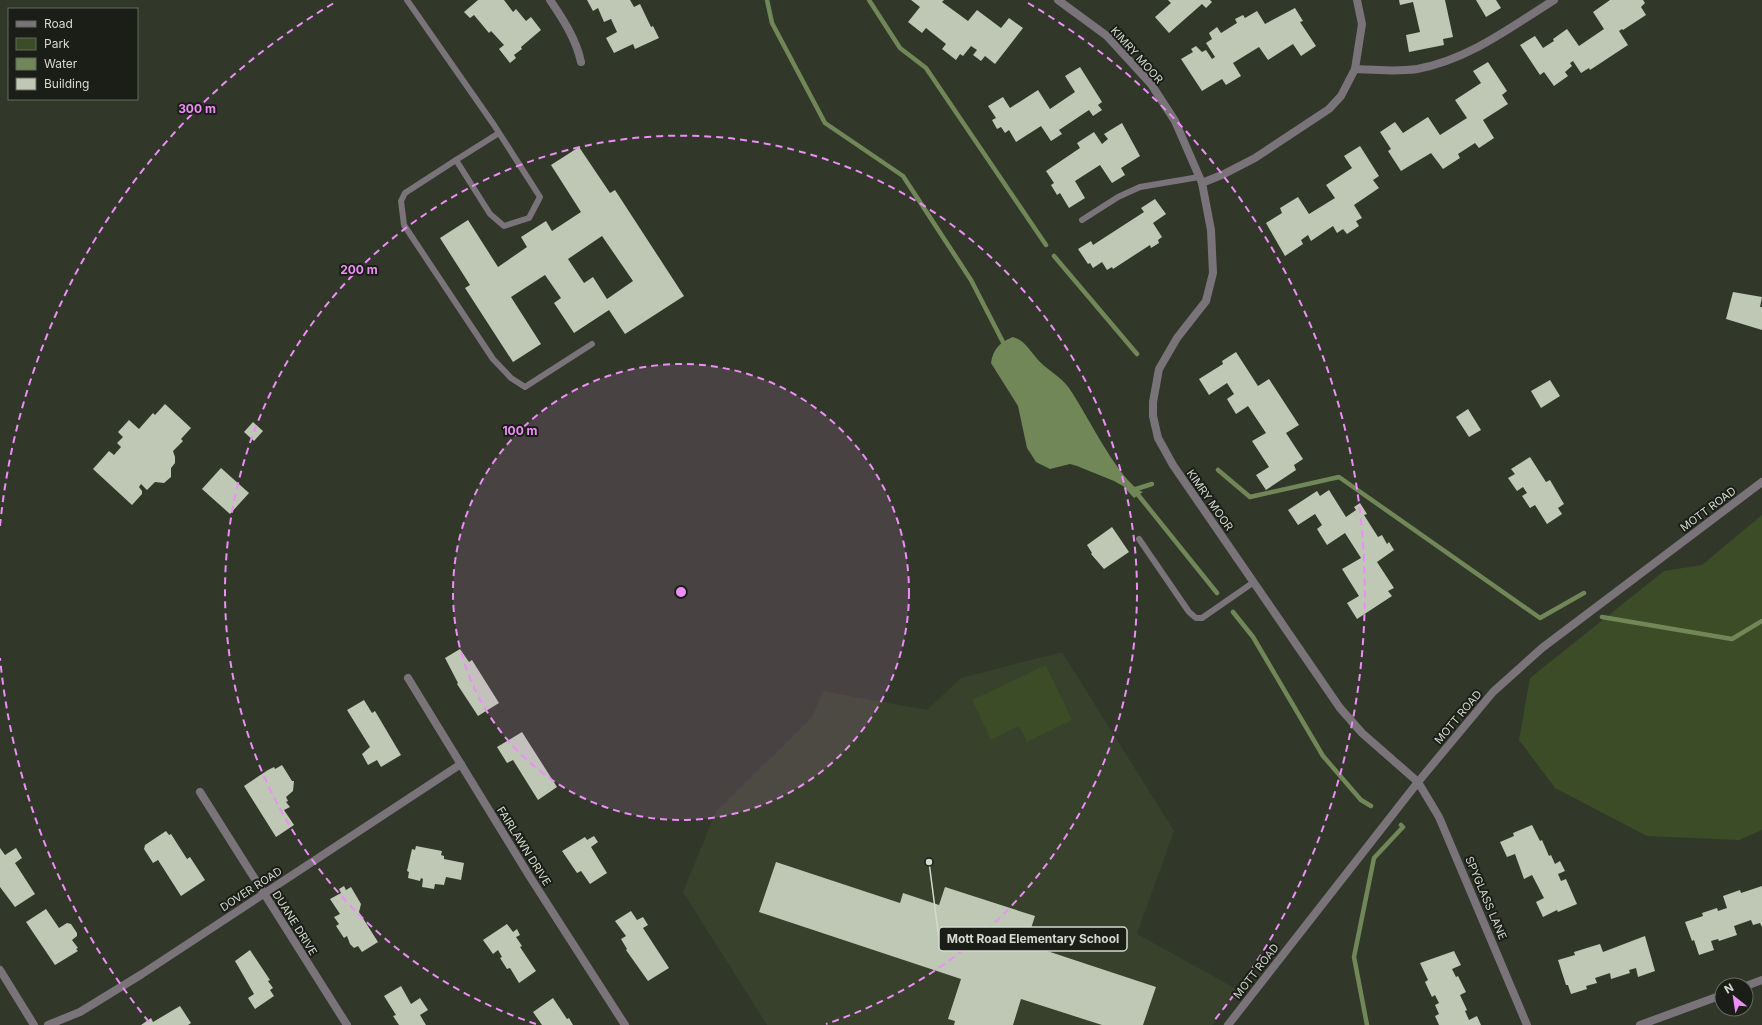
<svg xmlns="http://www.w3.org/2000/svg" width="1762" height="1025" viewBox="0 0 1762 1025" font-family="Inter,sans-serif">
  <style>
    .built { fill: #37412b }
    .green { fill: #3b4c26 }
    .water { fill: #718758 }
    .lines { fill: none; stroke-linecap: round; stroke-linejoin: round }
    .stream { stroke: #718758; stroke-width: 4.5 }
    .building { fill: #bec8b5; fill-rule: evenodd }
    .service { stroke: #7a747a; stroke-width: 6 }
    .minor { stroke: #7a747a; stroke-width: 8 }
    .ring { fill: none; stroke: #ee8cf8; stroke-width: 2; stroke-dasharray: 7 5 }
    .labels { text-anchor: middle; stroke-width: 4; stroke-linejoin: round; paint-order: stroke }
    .street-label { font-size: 11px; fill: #d5dad1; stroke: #1b1e17 }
    .centre { fill: #ee8cf8; stroke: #1b1e17; stroke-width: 2 }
    .ring-label { font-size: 12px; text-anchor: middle; font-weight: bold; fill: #ee8cf8; stroke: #1b1e17; stroke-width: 4; stroke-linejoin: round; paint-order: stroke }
    .leader { fill: none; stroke: #d5dad1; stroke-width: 1.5 }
    .callout-dot { fill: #d5dad1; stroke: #1b1e17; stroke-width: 1.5 }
    .callout { fill: #1b1e17; stroke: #d5dad1; stroke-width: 1.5 }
    .callout-label { font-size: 12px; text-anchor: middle; font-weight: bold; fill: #d5dad1 }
  </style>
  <rect width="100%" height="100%" fill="#313829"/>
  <polygon class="built" points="1062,652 1174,831 1137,934 1240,991 1212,1025 767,1025 683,892 716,811 812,717 823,691 927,710 961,678"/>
  <g class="green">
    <polygon points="1762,515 1762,830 1739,840 1647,836 1555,788 1519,740 1530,678 1664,571 1702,565"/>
    <polygon points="1046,665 1072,720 1027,742 1019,726 991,740 972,700"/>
  </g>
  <path class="water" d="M 1013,337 C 1026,341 1031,353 1040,362 C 1049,371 1061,377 1069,388 C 1086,412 1119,482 1143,492 L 1134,498 L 1123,486 L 1114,481 L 1077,466 L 1070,464 L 1050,469 L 1036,462 L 1027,448 L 1018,406 L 991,363 C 993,349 1000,342 1013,337 Z"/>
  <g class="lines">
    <g class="stream">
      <polyline points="767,0 772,23 825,123 903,176 971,280 1005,346"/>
      <polyline points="869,0 900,48 926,68 1046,245"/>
      <polyline points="1054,256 1137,354"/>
      <polyline points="1218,470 1250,497 1339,477 1540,618 1584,593"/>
      <polyline points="1136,489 1152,484"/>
      <polyline points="1135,491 1217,593"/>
      <polyline points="1233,612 1253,637 1323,756 1361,800 1371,806"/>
      <polyline points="1602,617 1732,639 1762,621"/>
      <polyline points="1367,1025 1354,957 1374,858 1403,827 1401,825"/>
    </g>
  </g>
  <g class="building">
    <polygon points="478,0 504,0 513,12 516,9 526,21 531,17 541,30 521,47 522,49 514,55 516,58 510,63 499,49 504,45 491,31 489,33 474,15 470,18 464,12"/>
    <polygon points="587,0 630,0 634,7 640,4 651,27 653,26 659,38 635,49 633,44 614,53 606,38 617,32 611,19 604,22 598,8 593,11"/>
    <polygon points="911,0 944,0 942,2 968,21 977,10 1001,28 1009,18 1023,28 995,64 985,56 981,61 973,55 977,50 971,46 963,56 960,54 956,60 942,49 946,44 926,28 922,33 908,22 920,7"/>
    <polygon points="1168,0 1210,0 1212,2 1206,8 1202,4 1169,33 1155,17 1171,3"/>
    <polygon points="1399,0 1445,0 1453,37 1443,39 1444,45 1409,52 1406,35 1420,32 1413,2 1400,5"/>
    <polygon points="1476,0 1496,0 1501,8 1486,17"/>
    <polygon points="1610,0 1643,0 1645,3 1641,7 1646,15 1623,30 1622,29 1619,31 1628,45 1590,70 1589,68 1581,73 1573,61 1570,63 1572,66 1565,72 1568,76 1554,86 1544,72 1540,75 1520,45 1535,36 1543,48 1554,41 1553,39 1567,29 1579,46 1604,29 1593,12"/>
    <polygon points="1295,8 1303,21 1300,22 1316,46 1301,56 1293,44 1268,60 1259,47 1233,63 1241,76 1226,85 1222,79 1202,91 1181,59 1193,52 1191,49 1196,46 1202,52 1206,50 1212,59 1215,57 1206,43 1212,39 1209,33 1217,27 1221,33 1237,23 1235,19 1243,15 1245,18 1257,11 1265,24"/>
    <polygon points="1488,62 1507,91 1502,95 1508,104 1483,120 1494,138 1479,148 1475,143 1458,154 1460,158 1443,169 1431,153 1401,171 1388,151 1391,149 1380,132 1395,122 1403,133 1428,117 1440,135 1467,118 1455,100 1481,83 1473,71"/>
    <polygon points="1080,67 1102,102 1098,105 1102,110 1093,116 1089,110 1059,130 1062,134 1051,141 1041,126 1016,142 1009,130 1005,133 1001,127 997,129 992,120 996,118 988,106 1003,97 1010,108 1038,90 1050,109 1075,92 1065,76"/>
    <polygon points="1122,123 1140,156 1121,168 1125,175 1112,183 1100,165 1075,181 1085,198 1069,208 1060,193 1057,195 1051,185 1054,183 1046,171 1080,148 1077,143 1094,132 1102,144 1108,139 1104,134"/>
    <polygon points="1360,146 1379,176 1373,180 1379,188 1354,205 1362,218 1356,221 1359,226 1347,234 1343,229 1337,233 1333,226 1311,241 1308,235 1301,240 1303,244 1285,256 1266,223 1282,213 1280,208 1298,197 1309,214 1335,198 1326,185 1352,168 1344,156"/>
    <path d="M 579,147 L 610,193 L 615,190 L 684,296 L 625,334 L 609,310 L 574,333 L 554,303 L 561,298 L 545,275 L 511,297 L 541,344 L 513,362 L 465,288 L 470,285 L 440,238 L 468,220 L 498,267 L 527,247 L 521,237 L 546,221 L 552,231 L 581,212 L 551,165 ZM 602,236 L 633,281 L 607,299 L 593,277 L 584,283 L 568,259 Z"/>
    <polygon points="1155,199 1166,214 1153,223 1162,237 1158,240 1159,243 1151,248 1150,245 1113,269 1112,267 1107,270 1102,262 1093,268 1090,263 1088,264 1078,249 1091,241 1093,245 1144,212 1141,208"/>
    <polygon points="1733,292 1762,297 1760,307 1762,307 1762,330 1726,319"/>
    <polygon points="1236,352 1258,386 1269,379 1299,425 1286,433 1303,459 1294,465 1296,470 1266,490 1256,475 1269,467 1252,441 1266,433 1248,406 1236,414 1227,399 1234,394 1227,383 1209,395 1199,379 1223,364 1222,361"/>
    <polygon points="1550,380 1560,396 1541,408 1531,391"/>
    <polygon points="165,404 191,428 181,439 183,441 173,451 175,457 175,463 171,468 171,477 164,483 155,482 147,490 141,484 139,487 142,491 142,494 132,505 93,469 109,451 114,455 121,447 117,443 123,437 118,432 129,420 139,429 153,413 155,415"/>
    <polygon points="1468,409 1481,430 1469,437 1456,417"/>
    <polygon points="253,422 263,431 254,441 244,432"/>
    <polygon points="1530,457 1546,482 1550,480 1564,504 1558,508 1562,514 1547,524 1535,505 1530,508 1522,496 1527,493 1523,487 1517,491 1508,478 1515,474 1511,469"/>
    <polygon points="221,468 249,493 230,514 202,489"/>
    <polygon points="1329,490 1346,517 1356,510 1354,507 1360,503 1367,514 1364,515 1378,537 1382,535 1387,544 1389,542 1394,550 1377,562 1394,588 1388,591 1392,596 1357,619 1347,603 1359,596 1342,569 1361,558 1345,533 1327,545 1317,529 1322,525 1315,514 1298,525 1288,510 1317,491 1320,496"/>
    <polygon points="1112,527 1129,552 1104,569 1091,554 1092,553 1087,545"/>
    <polygon points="460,649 469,662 472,660 499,703 478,716 457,684 458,683 445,658"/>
    <polygon points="364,700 372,713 375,711 401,755 381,767 377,760 368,765 362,754 370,747 347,710"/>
    <polygon points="522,732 557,787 538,800 513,760 507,763 497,747"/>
    <polygon points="282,765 292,781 294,781 293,791 286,797 288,801 286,802 290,807 284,810 294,825 276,837 244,786 268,770 274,767 275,769"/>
    <polygon points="1532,825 1540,841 1542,840 1549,856 1551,855 1555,864 1560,861 1565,871 1558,874 1561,881 1566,879 1577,904 1558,912 1557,910 1543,917 1536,902 1544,898 1532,875 1524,879 1515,854 1507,857 1500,842 1514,836 1513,833"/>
    <polygon points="166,831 169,835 171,834 187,859 190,857 205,880 181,896 158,860 153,863 144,849 145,845"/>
    <polygon points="594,836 598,842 591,847 607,873 590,884 581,871 577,873 562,851 585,837 587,840"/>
    <polygon points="416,846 442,851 441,855 444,856 444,859 464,863 461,880 446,877 444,885 435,884 434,889 422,887 423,879 421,878 420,881 408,878 409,872 407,871 412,849 415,850"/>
    <polygon points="0,848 5,855 16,848 22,858 15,863 35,894 15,907 0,887"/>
    <polygon points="776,862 900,903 903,893 939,905 945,887 1035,916 1026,944 1156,987 1143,1025 1102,1025 1021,999 1013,1025 954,1025 955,1021 948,1019 961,979 759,912"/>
    <polygon points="344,886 346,890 351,887 361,904 359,912 378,942 362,952 358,946 354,948 350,944 347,936 344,938 336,926 339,924 334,917 340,914 330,899 341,893 339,889"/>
    <polygon points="1762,886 1762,927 1760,923 1753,925 1751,920 1734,926 1737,935 1719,941 1718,939 1711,941 1714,950 1699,955 1694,940 1692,941 1685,922 1703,916 1702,913 1717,908 1718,911 1727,908 1723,896 1740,890 1741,893"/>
    <polygon points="46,909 59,928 67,923 71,924 77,933 77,936 72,940 78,948 76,949 78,951 55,965 26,922"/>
    <polygon points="631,911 637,920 643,917 648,925 643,928 669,968 648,981 626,950 627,949 621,939 626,936 615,921"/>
    <polygon points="507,924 513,932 517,929 520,935 516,937 522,946 520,947 536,971 519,983 510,968 507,969 500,958 502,957 498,950 493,954 483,940"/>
    <polygon points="1645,936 1655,971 1638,977 1636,968 1629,970 1630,973 1611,979 1610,973 1595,978 1597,983 1586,986 1587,989 1571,994 1568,985 1566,985 1558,960 1575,955 1574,952 1590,947 1600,944 1603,952"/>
    <polygon points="250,950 270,980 268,981 273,988 270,990 274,996 255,1009 248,998 254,994 235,961"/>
    <polygon points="1454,951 1461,965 1452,969 1456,977 1458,976 1466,992 1460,995 1467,1010 1465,1011 1469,1020 1477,1016 1481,1025 1439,1025 1435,1016 1439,1014 1435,1005 1439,1003 1435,995 1432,997 1425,982 1428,980 1420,963"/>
    <polygon points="401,986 411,1004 420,998 428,1010 420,1015 426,1025 399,1025 393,1016 396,1015 384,996"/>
    <polygon points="553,998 567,1019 569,1018 573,1025 542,1025 533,1012"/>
    <polygon points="180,1006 191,1023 188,1025 141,1025 151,1018 153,1022"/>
  </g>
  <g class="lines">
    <g class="service">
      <polyline points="407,0 494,125 540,197 529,218 504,226 490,214 456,160 499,133"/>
      <polyline points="456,160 405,193 401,201 404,225 493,359 511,378 525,387 592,344"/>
      <polyline points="1082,220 1118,197 1140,187 1199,177"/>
      <polyline points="1139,539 1189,612 1196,618 1202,618 1254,582"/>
    </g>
    <g class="minor">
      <path d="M 550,0 C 563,19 576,39 581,62"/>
      <polyline points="1058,0 1107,36 1151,84 1175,121 1202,183 1211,230 1213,273 1206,301 1177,338 1159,369 1153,402 1153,416 1158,438 1173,465 1340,708 1362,733 1418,782 1439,817 1527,1025"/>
      <polyline points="1355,69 1362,24 1357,0"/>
      <path d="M 1202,183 L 1224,174 L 1255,158 L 1329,109 L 1341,96 L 1355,69 C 1376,70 1396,72 1417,69 C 1468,60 1511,27 1554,0"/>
      <polyline points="408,678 530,877 625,1025"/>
      <polyline points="200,792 347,1025"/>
      <polyline points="0,970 34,1025"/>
      <polyline points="1746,986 1762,980"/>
      <polyline points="48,1025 80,1012 142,974 461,764"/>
      <polyline points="1228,1025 1418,782 1493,692 1542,648 1762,482"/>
      <polyline points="1640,1025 1722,995"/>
    </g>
  </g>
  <circle cx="681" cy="592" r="228" fill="#ee8cf8" fill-opacity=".12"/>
  <g class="ring">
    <circle cx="681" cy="592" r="228"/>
    <path d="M536 1024A456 456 0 1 1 826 1024"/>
    <path d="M149 1022A684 684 0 0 1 0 658M0 526A684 684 0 0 1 334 3M1028 3A684 684 0 0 1 1213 1022"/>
  </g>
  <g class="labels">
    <g class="street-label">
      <text transform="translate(1137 55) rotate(48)" y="4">KIMRY MOOR</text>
      <text transform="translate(1210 500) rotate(55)" y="4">KIMRY MOOR</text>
      <text transform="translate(1708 509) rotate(-37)" y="4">MOTT ROAD</text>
      <text transform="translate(1458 717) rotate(-50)" y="4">MOTT ROAD</text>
      <text transform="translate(524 846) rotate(58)" y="4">FAIRLAWN DRIVE</text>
      <text transform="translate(251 889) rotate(-33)" y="4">DOVER ROAD</text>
      <text transform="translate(1486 898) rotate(67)" y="4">SPYGLASS LANE</text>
      <text transform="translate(295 923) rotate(58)" y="4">DUANE DRIVE</text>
      <text transform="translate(1256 971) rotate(-52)" y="4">MOTT ROAD</text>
    </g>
  </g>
  <circle cx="681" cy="592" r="6" class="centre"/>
  <g class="ring-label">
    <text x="197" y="113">300 m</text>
    <text x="359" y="274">200 m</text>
    <text x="520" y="435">100 m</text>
  </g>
  <path class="leader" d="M929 862L939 939"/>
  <circle class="callout-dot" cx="929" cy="862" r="4"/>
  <rect class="callout" x="939" y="927" width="188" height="24" rx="4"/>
  <g class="callout-label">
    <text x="1033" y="943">Mott Road Elementary School</text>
  </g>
  <rect x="8" y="8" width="130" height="92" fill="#1b1e17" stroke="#656961"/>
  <rect x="16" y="21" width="20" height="6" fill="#7a747a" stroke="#656961"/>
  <text x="44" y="28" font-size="12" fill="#d5dad1">Road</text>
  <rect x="16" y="38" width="20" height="12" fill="#3b4c26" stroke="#656961"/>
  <text x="44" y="48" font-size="12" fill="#d5dad1">Park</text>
  <rect x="16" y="58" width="20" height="12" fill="#718758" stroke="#656961"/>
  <text x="44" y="68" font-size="12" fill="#d5dad1">Water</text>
  <rect x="16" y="78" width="20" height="12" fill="#bec8b5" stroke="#656961"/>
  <text x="44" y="88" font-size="12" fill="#d5dad1">Building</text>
  <g transform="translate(1734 997) rotate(330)"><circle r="19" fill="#1b1e17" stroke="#656961"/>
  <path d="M0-3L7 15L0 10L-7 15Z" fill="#ee8cf8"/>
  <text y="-6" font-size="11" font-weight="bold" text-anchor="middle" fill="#d5dad1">N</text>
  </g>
</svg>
